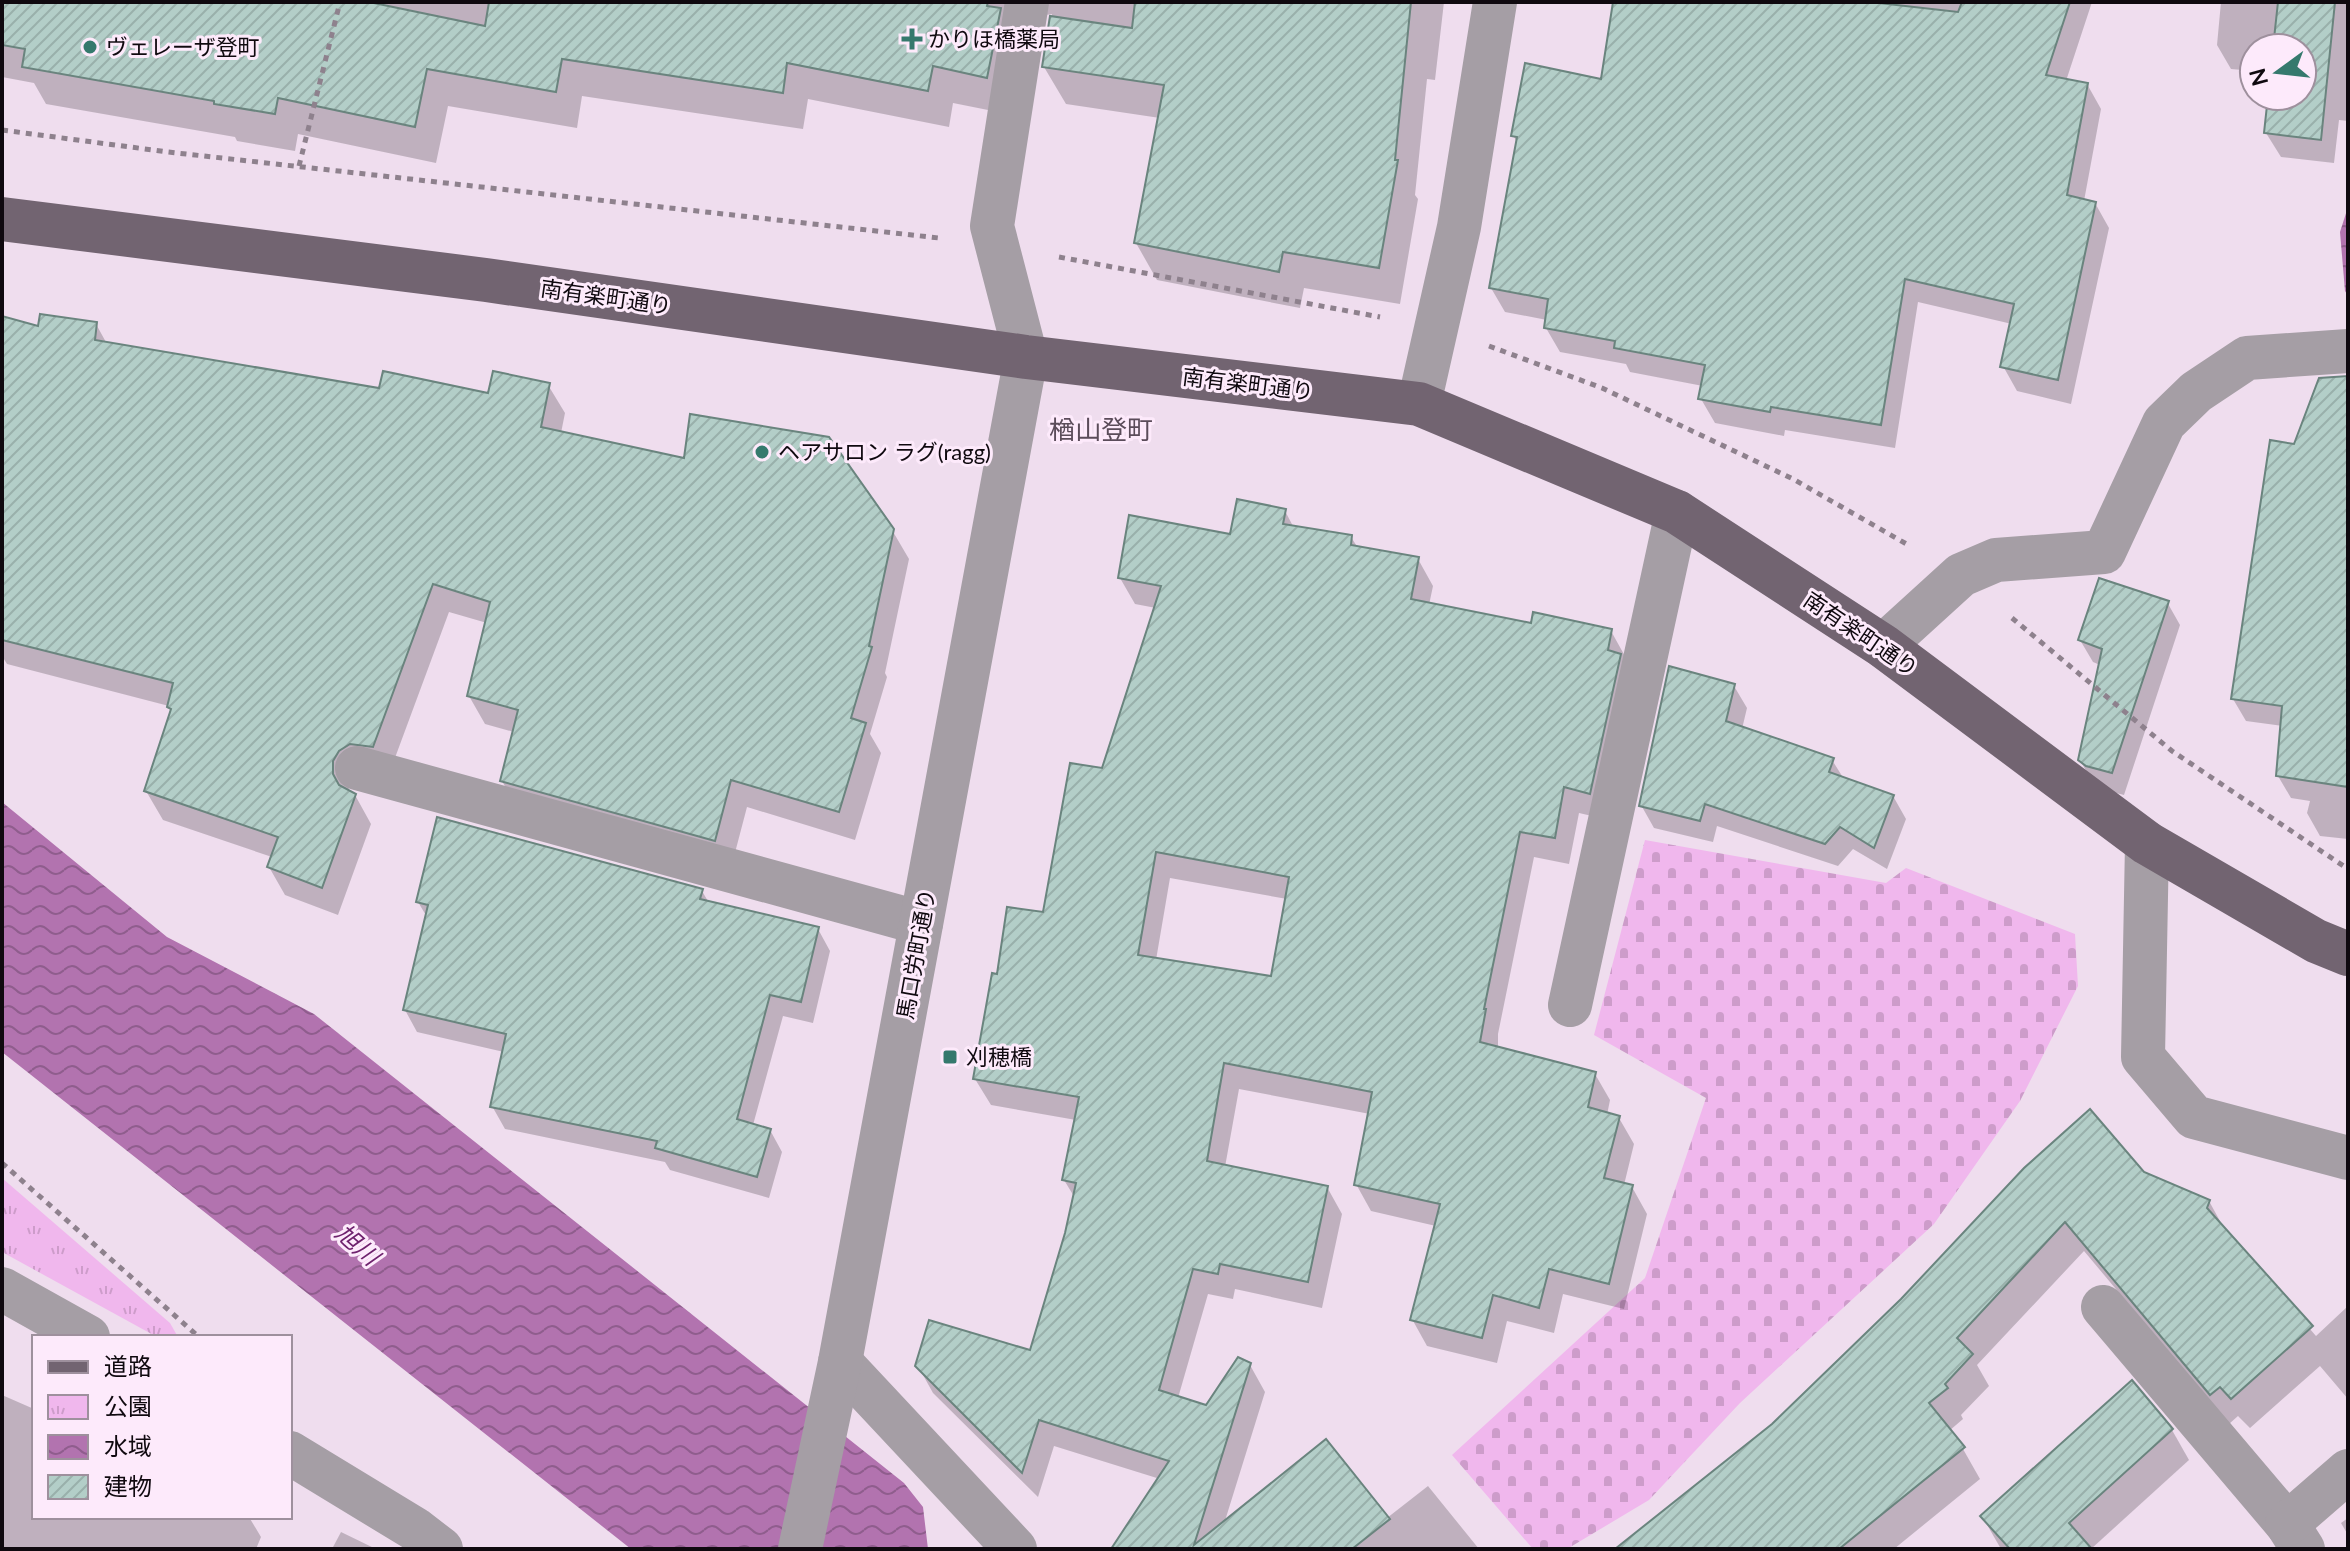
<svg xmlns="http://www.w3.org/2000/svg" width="2350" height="1551" viewBox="0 0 2350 1551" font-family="Lato,'Noto Sans JP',sans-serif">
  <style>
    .cemetery { fill: url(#cemetery-stones) }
    .park { fill: url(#park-tufts) }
    .water { fill: url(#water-waves) }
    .shadow { fill: #0003; fill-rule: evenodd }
    .building { fill: url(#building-hatch); stroke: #6a847e; stroke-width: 2; fill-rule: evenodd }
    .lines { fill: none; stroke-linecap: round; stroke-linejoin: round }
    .path { stroke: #8e818d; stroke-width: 5; stroke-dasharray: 6 6; stroke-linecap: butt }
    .minor { stroke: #a59ea5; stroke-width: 44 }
    .major { stroke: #726471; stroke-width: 44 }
    .poi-dot { fill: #35796d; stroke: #fdeafb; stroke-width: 3 }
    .labels { text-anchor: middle; stroke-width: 6; stroke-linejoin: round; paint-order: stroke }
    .poi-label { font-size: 22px; fill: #0f090f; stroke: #fdeafb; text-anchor: start }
    .street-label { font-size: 22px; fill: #0f090f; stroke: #fdeafb }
    .water-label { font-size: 24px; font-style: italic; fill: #6f226e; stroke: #fdeafb }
    .quarter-label { font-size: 26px; fill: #5b4c5a; stroke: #fdeafb }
  </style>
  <defs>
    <pattern id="cemetery-stones" width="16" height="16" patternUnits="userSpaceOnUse" patternTransform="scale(2)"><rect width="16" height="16" fill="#f0b7ed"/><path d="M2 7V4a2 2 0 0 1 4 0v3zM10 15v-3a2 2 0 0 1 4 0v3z" fill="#cd9cca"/></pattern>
    <pattern id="park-tufts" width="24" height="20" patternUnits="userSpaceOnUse" patternTransform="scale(2)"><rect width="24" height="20" fill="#f0b7ed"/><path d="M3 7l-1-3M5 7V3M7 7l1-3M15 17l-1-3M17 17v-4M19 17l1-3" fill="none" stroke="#cd9cca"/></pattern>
    <pattern id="water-waves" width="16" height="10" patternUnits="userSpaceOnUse" patternTransform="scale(2)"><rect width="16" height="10" fill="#b273af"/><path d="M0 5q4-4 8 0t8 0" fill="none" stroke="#8f5d8d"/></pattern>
    <pattern id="building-hatch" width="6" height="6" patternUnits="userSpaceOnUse" patternTransform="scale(2)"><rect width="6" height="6" fill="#b3cec8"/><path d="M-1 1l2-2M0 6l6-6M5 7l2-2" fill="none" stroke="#99b0ab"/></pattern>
  </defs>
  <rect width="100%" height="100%" fill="#efddee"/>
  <polygon class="cemetery" points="1645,840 1886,883 1906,868 2075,934 2078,986 2020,1101 1934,1224 1740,1403 1649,1500 1567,1549 1533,1549 1452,1455 1645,1278 1706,1098 1594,1035"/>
  <polygon class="park" points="2,1178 170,1323 178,1337 157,1337 2,1252"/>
  <g class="water">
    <polygon points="2348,207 2348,296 2345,291 2340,232"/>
    <polygon points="2,802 167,937 314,1014 904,1483 923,1507 928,1549 631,1549 2,1052"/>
  </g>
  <g class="shadow">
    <polygon points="2,2 1444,2 1435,80 1427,79 1415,195 1418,199 1400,304 1304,288 1300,308 1157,280 1136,243 1160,118 1066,104 1044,67 1052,14 1039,16 1008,114 953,103 949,127 808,99 803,129 582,96 577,128 448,106 436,163 298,134 295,151 237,141 235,137 46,104 34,83 2,77"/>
    <polygon points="1616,2 2092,2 2066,81 2087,84 2101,109 2084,201 2095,203 2109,228 2071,404 2017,391 2003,366 2012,324 1918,302 1895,448 1785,430 1784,436 1715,423 1701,399 1703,386 1630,372 1626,364 1560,352 1546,328 1547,320 1505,312 1491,288 1518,144 1513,135 1603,82"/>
    <polygon points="2221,2 2348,2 2348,121 2339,120 2334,163 2281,157 2266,133 2270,96 2302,96 2302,48 2254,48 2254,71 2231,69 2217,45"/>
    <polygon points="2,319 40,328 96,324 107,344 381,390 490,395 548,385 565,413 561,433 892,530 909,559 885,673 887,677 870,734 881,753 855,840 747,807 731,868 518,809 502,781 514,732 485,724 469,696 487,623 449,612 389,774 355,779 348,790 355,795 371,824 338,915 285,895 269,867 272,857 163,820 146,791 172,712 169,706 7,664 2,656"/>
    <polygon points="2348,383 2348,839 2320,836 2307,813 2310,801 2291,798 2278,776 2283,726 2246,721 2233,699 2296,446"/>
    <path d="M 1285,511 L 1294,528 L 1351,537 L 1358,548 L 1418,559 L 1433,586 L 1429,605 L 1532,625 L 1611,631 L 1626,658 L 1605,819 L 1579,813 L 1569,864 L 1534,857 L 1498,1034 L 1498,1049 L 1595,1074 L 1610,1100 L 1607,1115 L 1619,1118 L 1634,1144 L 1624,1185 L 1632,1187 L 1647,1214 L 1624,1309 L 1563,1294 L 1554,1333 L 1507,1321 L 1497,1363 L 1427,1346 L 1412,1319 L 1436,1226 L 1371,1211 L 1356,1184 L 1370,1114 L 1239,1089 L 1225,1167 L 1327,1187 L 1342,1214 L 1322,1308 L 1235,1289 L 1233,1299 L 1208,1294 L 1178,1398 L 1207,1407 L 1250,1365 L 1265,1392 L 1224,1524 L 1387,1518 L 1428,1486 L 1479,1549 L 1113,1549 L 1160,1479 L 1054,1446 L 1038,1497 L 933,1393 L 918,1366 L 1032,1352 L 1067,1234 L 1075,1198 L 1064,1180 L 1076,1120 L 991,1105 L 975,1079 L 999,977 L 1044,915 L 1103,771 L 1156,608 L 1135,604 L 1120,578 L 1231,537 ZM 1170,878 L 1287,899 L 1273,979 L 1156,960 Z"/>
    <polygon points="2167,602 2180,625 2124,795 2101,789 2093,783 2080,760 2100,665 2093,662 2080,640"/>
    <polygon points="1734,686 1747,708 1742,729 1832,760 1844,779 1893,796 1906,819 1887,869 1853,849 1838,866 1717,826 1713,842 1654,828 1641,805"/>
    <polygon points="702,891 709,903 818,929 830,951 813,1023 783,1016 753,1125 770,1130 782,1152 769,1198 670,1170 665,1162 505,1129 492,1106 504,1052 417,1032 405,1010 427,917 418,902"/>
    <polygon points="2143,1174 2209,1201 2226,1232 2316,1336 2348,1306 2348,1399 2320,1366 2250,1428 2238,1416 2229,1424 2084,1251 1977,1365 1989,1386 1961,1415 1963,1419 1949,1431 1963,1449 1980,1479 1894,1549 1616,1549 1773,1426 1903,1301"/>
    <polygon points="2,1395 34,1409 34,1517 249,1517 261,1537 256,1549 2,1549"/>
    <polygon points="2172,1430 2189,1460 2091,1549 2001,1549 1982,1516"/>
    <polygon points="2348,1518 2348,1535 2341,1523"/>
    <polygon points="341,1532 376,1549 332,1549"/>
  </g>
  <g class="building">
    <polygon points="2,2 369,2 485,26 489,2 988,2 987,6 1001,8 987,78 933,66 928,91 787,63 783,93 562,59 556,92 427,69 415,127 278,98 275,114 214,104 214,101 22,67 25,49 2,45"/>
    <polygon points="1135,2 1411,2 1395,160 1398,160 1379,268 1283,252 1279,272 1134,243 1164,85 1042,67 1050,16 1132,28"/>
    <polygon points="1613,2 1870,2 1958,12 1962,2 2070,2 2046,75 2088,83 2067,195 2096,202 2058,380 2000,367 2014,304 1905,279 1881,425 1771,407 1770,412 1698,399 1705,365 1614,348 1615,341 1544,328 1548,299 1489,288 1517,137 1511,136 1525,63 1601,79"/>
    <polygon points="2278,2 2335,2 2321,140 2264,133 2268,96 2302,96 2302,48 2273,48"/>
    <polygon points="40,314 97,322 95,340 379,388 383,371 488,393 493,371 550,383 541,427 684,458 690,414 829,437 894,529 869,646 872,647 851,718 866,723 839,812 731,780 715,841 500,781 518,710 467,696 490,602 433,584 373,747 350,744 339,751 333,761 333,774 339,785 356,794 322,888 267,867 278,837 144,791 171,709 167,707 173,683 2,640 2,316 38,326"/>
    <polygon points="2348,376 2348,787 2276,776 2282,706 2231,699 2270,440 2294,444 2319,378"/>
    <path d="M 1237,499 L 1286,509 L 1283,524 L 1352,535 L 1351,545 L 1419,557 L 1411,599 L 1531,623 L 1533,612 L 1612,629 L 1608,650 L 1621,654 L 1590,794 L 1564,787 L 1555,838 L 1520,832 L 1484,1009 L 1486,1009 L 1480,1042 L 1596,1072 L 1588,1107 L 1620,1116 L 1604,1178 L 1633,1185 L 1609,1284 L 1549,1269 L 1539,1308 L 1493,1295 L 1482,1338 L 1410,1320 L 1440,1204 L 1354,1185 L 1372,1092 L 1224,1063 L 1207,1161 L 1328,1186 L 1308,1282 L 1220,1264 L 1218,1274 L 1193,1269 L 1159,1390 L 1206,1405 L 1238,1357 L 1251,1363 L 1194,1545 L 1326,1439 L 1390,1519 L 1352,1549 L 1111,1549 L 1169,1461 L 1039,1420 L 1022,1473 L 915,1366 L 929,1320 L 1030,1350 L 1065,1233 L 1076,1183 L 1062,1180 L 1079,1097 L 973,1079 L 992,973 L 997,974 L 1007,907 L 1043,912 L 1070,763 L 1102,768 L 1161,586 L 1118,578 L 1129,515 L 1230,534 ZM 1156,852 L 1289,877 L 1271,976 L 1138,955 Z"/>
    <polygon points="2099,578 2169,601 2112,773 2086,766 2078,760 2102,649 2078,640"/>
    <polygon points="1669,666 1735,684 1726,721 1834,758 1829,772 1894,795 1874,848 1840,827 1825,844 1705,804 1700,821 1639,806"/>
    <polygon points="437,817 703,889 700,899 819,927 801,1002 770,995 737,1119 771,1129 757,1177 655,1148 657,1141 490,1107 506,1034 403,1010 428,905 416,902"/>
    <polygon points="2090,1109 2144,1172 2210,1200 2207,1208 2313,1326 2231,1399 2220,1387 2210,1395 2065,1222 1957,1338 1973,1354 1945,1384 1948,1388 1929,1403 1965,1447 1839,1549 1615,1549 1772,1424 1901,1299 2024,1168"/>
    <polygon points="2132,1380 2173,1429 2069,1523 2092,1549 2010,1549 1980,1516"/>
  </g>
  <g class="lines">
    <g class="path">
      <polyline points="2,130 168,152 939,238"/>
      <polyline points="299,166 340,2"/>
      <polyline points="1059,257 1380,317"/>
      <polyline points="1489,346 1602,388 1793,479 1910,546"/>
      <polyline points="2012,618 2172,751 2348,869"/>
      <polyline points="2,1163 199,1337"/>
    </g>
    <g class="minor">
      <polyline points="1419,404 1459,227 1495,2"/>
      <polyline points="1883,646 1961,575 1996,560 2104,552 2164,423 2196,392 2247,358 2348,351"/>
      <polyline points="357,768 921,923"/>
      <polyline points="2147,843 2143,1057 2194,1117 2348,1158"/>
      <polyline points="1570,1005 1677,512"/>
      <polyline points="2,1289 88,1337"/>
      <polyline points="2103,1307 2287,1524 2303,1549"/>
      <polyline points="840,1362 1015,1549"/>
      <polyline points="290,1453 415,1529 441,1549"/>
      <polyline points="2287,1524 2348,1471"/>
      <polyline points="800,1549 840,1362 1026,357 992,226 1027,2"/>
    </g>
    <polyline class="major" points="2,219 486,280 1026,357 1419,404 1677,512 1883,646 2147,843 2316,941 2348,954"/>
  </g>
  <g class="poi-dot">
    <path d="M908 27h8v8h8v8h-8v8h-8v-8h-8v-8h8z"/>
    <circle cx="90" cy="47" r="8"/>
    <circle cx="762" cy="452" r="8"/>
    <rect x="942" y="1049" width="16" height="16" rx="4"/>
  </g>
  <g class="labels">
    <g class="poi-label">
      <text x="928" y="47">かりほ橋薬局</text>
      <text x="106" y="55">ヴェレーザ登町</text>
      <text x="778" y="460">ヘアサロン ラグ(ragg)</text>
      <text x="966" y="1065">刈穂橋</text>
    </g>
    <g class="street-label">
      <text transform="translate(606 297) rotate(8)" y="8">南有楽町通り</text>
      <text transform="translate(1248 384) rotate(7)" y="8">南有楽町通り</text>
      <text transform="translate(1861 634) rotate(34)" y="8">南有楽町通り</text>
      <text transform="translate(916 954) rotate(-80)" y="8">馬口労町通り</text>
    </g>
    <g class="water-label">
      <text transform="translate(357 1245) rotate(41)" y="8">旭川</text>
    </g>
    <g class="quarter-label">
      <text x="1101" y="439">楢山登町</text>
    </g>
  </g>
  <rect width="2350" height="1551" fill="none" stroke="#0f090f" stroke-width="8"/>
  <rect x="32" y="1335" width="260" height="184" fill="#fdeafb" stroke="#9e909d" stroke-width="2"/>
  <rect x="48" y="1361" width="40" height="12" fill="#726471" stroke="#9e909d" stroke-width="2"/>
  <text x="104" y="1375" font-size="24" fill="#0f090f">道路</text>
  <rect x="48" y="1395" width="40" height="24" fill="url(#park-tufts)" stroke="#9e909d" stroke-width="2"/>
  <text x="104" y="1415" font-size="24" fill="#0f090f">公園</text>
  <rect x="48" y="1435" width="40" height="24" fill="url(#water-waves)" stroke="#9e909d" stroke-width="2"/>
  <text x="104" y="1455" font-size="24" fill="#0f090f">水域</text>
  <rect x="48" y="1475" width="40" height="24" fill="url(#building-hatch)" stroke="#9e909d" stroke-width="2"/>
  <text x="104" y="1495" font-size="24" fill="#0f090f">建物</text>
  <g transform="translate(2278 72) rotate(255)"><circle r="38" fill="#fdeafb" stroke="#9e909d" stroke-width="2"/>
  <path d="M0-6L14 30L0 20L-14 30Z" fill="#35796d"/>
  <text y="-12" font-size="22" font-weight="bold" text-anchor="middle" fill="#0f090f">N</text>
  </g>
</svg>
